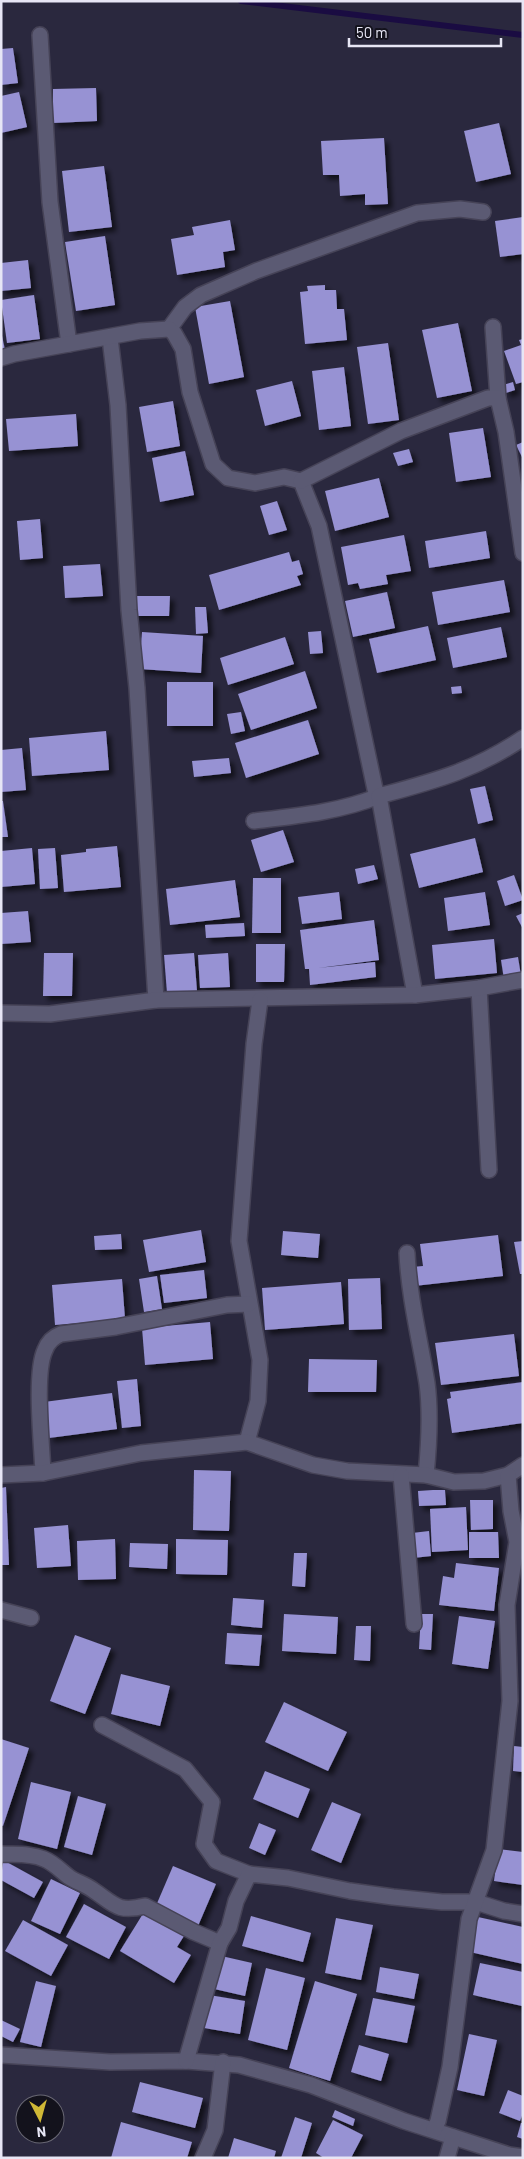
<svg xmlns="http://www.w3.org/2000/svg" width="524" height="2159" viewBox="0 0 524 2159" font-family="Barlow,sans-serif">
  <style>
    .lines { fill: none; stroke-linecap: round; stroke-linejoin: round }
    .stream { stroke: #1a0c42; stroke-width: 6 }
    .building { fill: #9792d3; filter: url(#shadow) }
    .minor-casing { stroke: #464357; stroke-width: 18 }
    .minor { stroke: #5b5a73; stroke-width: 15 }
  </style>
  <defs>
    <filter id="shadow"><feDropShadow dx="4.5" dy="4.5" stdDeviation="2.5" flood-color="#0009"/></filter>
  </defs>
  <rect width="100%" height="100%" fill="#2a283e"/>
  <g class="lines">
    <polyline class="stream" points="241,1 523,35"/>
  </g>
  <g class="building">
    <polygon points="13,48 18,83 1,85 1,49"/>
    <polygon points="96,88 97,121 53,123 53,89"/>
    <polygon points="19,92 27,127 1,133 1,96"/>
    <polygon points="499,123 511,174 476,182 464,131"/>
    <polygon points="384,138 388,204 365,205 365,194 340,196 339,175 323,175 321,141"/>
    <polygon points="104,166 112,227 69,232 62,171"/>
    <polygon points="523,217 523,254 500,257 495,221"/>
    <polygon points="230,220 235,250 223,252 225,267 177,275 171,239 194,235 192,227"/>
    <polygon points="105,236 115,305 76,311 65,242"/>
    <polygon points="28,260 31,288 1,291 1,263"/>
    <polygon points="325,285 325,290 336,290 337,309 344,309 347,340 305,344 300,292 308,291 307,286"/>
    <polygon points="34,295 40,339 7,343 1,300"/>
    <polygon points="230,301 244,377 209,384 195,307"/>
    <polygon points="458,323 472,391 437,398 422,330"/>
    <polygon points="1,331 5,350 1,350"/>
    <polygon points="523,339 523,382 516,384 504,351 521,345 519,340"/>
    <polygon points="388,343 399,420 368,424 357,347"/>
    <polygon points="344,367 351,426 319,430 312,371"/>
    <polygon points="292,381 301,416 265,426 256,390"/>
    <polygon points="513,382 515,390 506,393 503,385"/>
    <polygon points="173,401 180,446 147,452 139,407"/>
    <polygon points="76,414 78,446 9,451 6,419"/>
    <polygon points="483,428 491,477 456,482 449,433"/>
    <polygon points="523,442 523,459 516,445"/>
    <polygon points="409,449 413,462 398,466 393,453"/>
    <polygon points="185,451 194,495 160,502 152,458"/>
    <polygon points="379,478 389,517 335,531 325,491"/>
    <polygon points="277,501 287,530 269,535 260,506"/>
    <polygon points="40,519 43,558 20,560 17,521"/>
    <polygon points="486,531 490,558 429,568 425,541"/>
    <polygon points="404,535 411,571 386,575 388,584 360,589 358,583 348,585 341,547"/>
    <polygon points="289,552 292,562 299,560 303,574 297,576 301,585 219,610 209,575"/>
    <polygon points="100,564 103,596 65,598 63,566"/>
    <polygon points="504,580 510,612 438,625 432,592"/>
    <polygon points="387,592 395,628 353,637 345,601"/>
    <polygon points="134,596 170,596 169,616 133,616"/>
    <polygon points="195,607 206,607 208,633 196,634"/>
    <polygon points="428,626 436,660 377,673 369,639"/>
    <polygon points="501,627 507,657 453,668 447,638"/>
    <polygon points="321,631 323,653 310,654 308,632"/>
    <polygon points="142,632 203,636 201,673 139,669"/>
    <polygon points="285,637 294,664 228,685 220,658"/>
    <polygon points="305,671 317,708 251,730 238,694"/>
    <rect x="167" y="682" width="46" height="44"/>
    <polygon points="461,686 462,693 452,694 451,687"/>
    <polygon points="241,712 245,731 231,734 227,714"/>
    <polygon points="308,720 319,754 246,778 235,743"/>
    <polygon points="106,731 109,770 32,776 29,738"/>
    <polygon points="22,748 26,790 1,792 1,750"/>
    <polygon points="229,758 231,773 194,777 192,761"/>
    <polygon points="485,786 493,820 478,824 470,789"/>
    <polygon points="1,801 3,801 8,837 1,837"/>
    <polygon points="283,830 294,862 261,872 251,840"/>
    <polygon points="475,838 483,872 419,888 410,854"/>
    <polygon points="117,846 121,887 64,892 61,855 86,852 86,849"/>
    <polygon points="32,848 35,884 1,887 1,851"/>
    <polygon points="55,848 58,888 40,889 38,849"/>
    <polygon points="374,865 378,879 358,884 355,869"/>
    <polygon points="514,875 523,900 505,906 497,881"/>
    <polygon points="253,878 281,878 281,933 252,933"/>
    <polygon points="235,880 240,917 170,925 166,889"/>
    <polygon points="339,892 342,919 302,924 298,897"/>
    <polygon points="485,892 490,925 448,931 444,898"/>
    <polygon points="28,911 31,942 1,944 1,913"/>
    <polygon points="523,913 523,929 516,916"/>
    <polygon points="374,920 379,960 318,968 375,962 376,977 310,985 309,969 305,969 300,930"/>
    <polygon points="244,923 245,936 206,938 205,925"/>
    <polygon points="494,939 497,973 435,979 432,945"/>
    <polygon points="256,944 285,944 284,982 256,982"/>
    <polygon points="44,953 73,953 72,996 43,996"/>
    <polygon points="194,953 197,991 167,993 164,955"/>
    <polygon points="228,953 230,987 200,988 198,955"/>
    <polygon points="518,957 521,976 504,979 501,960"/>
    <polygon points="201,1230 206,1262 149,1272 143,1240"/>
    <polygon points="283,1231 320,1234 318,1258 281,1255"/>
    <polygon points="121,1234 122,1249 95,1250 94,1236"/>
    <polygon points="498,1235 503,1276 414,1286 412,1267 423,1266 420,1244"/>
    <polygon points="523,1241 523,1274 520,1274 514,1242"/>
    <polygon points="204,1270 207,1298 164,1303 160,1275"/>
    <polygon points="157,1276 162,1309 144,1312 139,1279"/>
    <polygon points="380,1278 382,1329 349,1330 348,1279"/>
    <polygon points="122,1279 125,1319 55,1325 52,1285"/>
    <polygon points="341,1282 344,1324 265,1330 262,1288"/>
    <polygon points="210,1322 213,1359 145,1365 142,1328"/>
    <polygon points="514,1334 519,1376 441,1385 435,1343"/>
    <polygon points="309,1359 377,1360 376,1392 308,1392"/>
    <polygon points="137,1379 141,1426 122,1428 117,1381"/>
    <polygon points="523,1382 523,1423 452,1433 447,1399 451,1398 450,1392"/>
    <polygon points="112,1393 117,1429 49,1438 44,1402"/>
    <polygon points="194,1470 231,1471 229,1531 193,1530"/>
    <polygon points="6,1487 9,1565 1,1565 1,1488"/>
    <polygon points="433,1490 445,1490 446,1505 419,1506 418,1491"/>
    <polygon points="470,1500 493,1500 493,1529 471,1530"/>
    <polygon points="466,1507 468,1550 432,1552 430,1509"/>
    <polygon points="68,1525 71,1566 37,1568 34,1528"/>
    <polygon points="429,1531 431,1556 413,1558 412,1533"/>
    <polygon points="469,1532 498,1532 499,1558 469,1558"/>
    <polygon points="115,1539 116,1579 78,1580 77,1541"/>
    <polygon points="176,1539 228,1540 227,1575 176,1574"/>
    <polygon points="130,1543 168,1544 167,1569 129,1567"/>
    <polygon points="294,1553 307,1553 305,1587 292,1586"/>
    <polygon points="456,1563 499,1568 494,1611 439,1605 443,1576 454,1578"/>
    <polygon points="233,1598 264,1600 262,1628 231,1625"/>
    <polygon points="284,1614 338,1617 336,1654 282,1651"/>
    <polygon points="421,1614 433,1614 431,1650 419,1649"/>
    <polygon points="459,1616 495,1621 488,1669 452,1664"/>
    <polygon points="356,1626 371,1626 370,1661 354,1660"/>
    <polygon points="227,1633 262,1635 259,1666 225,1664"/>
    <polygon points="75,1635 111,1648 85,1714 50,1701"/>
    <polygon points="121,1674 170,1686 160,1726 111,1714"/>
    <polygon points="284,1702 347,1732 328,1771 265,1742"/>
    <polygon points="1,1739 29,1748 3,1826 1,1825"/>
    <polygon points="514,1746 523,1747 523,1772 513,1771"/>
    <polygon points="265,1771 310,1789 298,1818 253,1799"/>
    <polygon points="31,1782 71,1792 57,1849 18,1839"/>
    <polygon points="78,1796 106,1804 92,1855 64,1847"/>
    <polygon points="332,1802 361,1814 341,1863 311,1850"/>
    <polygon points="259,1823 276,1830 265,1855 249,1848"/>
    <polygon points="498,1849 523,1852 523,1885 494,1881"/>
    <polygon points="3,1860 43,1882 34,1898 1,1880"/>
    <polygon points="173,1866 216,1884 198,1926 155,1908"/>
    <polygon points="51,1879 80,1893 60,1934 31,1921"/>
    <polygon points="84,1904 126,1927 109,1959 66,1937"/>
    <polygon points="144,1912 184,1936 177,1947 191,1955 174,1983 120,1951"/>
    <polygon points="251,1916 311,1933 303,1962 242,1946"/>
    <polygon points="478,1917 523,1927 523,1964 470,1952"/>
    <polygon points="336,1918 373,1925 361,1980 325,1973"/>
    <polygon points="23,1920 68,1945 51,1976 5,1951"/>
    <polygon points="217,1955 252,1963 245,1996 210,1988"/>
    <polygon points="480,1963 523,1972 522,2006 473,1995"/>
    <polygon points="380,1967 419,1974 414,1999 376,1992"/>
    <polygon points="266,1968 305,1978 287,2050 248,2040"/>
    <polygon points="36,1981 56,1986 41,2047 20,2042"/>
    <polygon points="315,1981 357,1994 330,2081 289,2068"/>
    <polygon points="209,1995 245,2001 240,2034 204,2028"/>
    <polygon points="373,1998 415,2006 407,2043 365,2035"/>
    <polygon points="1,2020 20,2029 13,2042 1,2036"/>
    <polygon points="469,2034 497,2040 484,2096 457,2090"/>
    <polygon points="359,2045 389,2054 381,2081 351,2072"/>
    <polygon points="140,2082 203,2098 195,2128 132,2112"/>
    <polygon points="508,2090 523,2096 523,2113 520,2121 499,2113"/>
    <polygon points="335,2110 355,2119 353,2126 332,2117"/>
    <polygon points="295,2117 312,2123 301,2158 281,2158"/>
    <polygon points="333,2120 363,2135 351,2158 324,2158 316,2153"/>
    <polygon points="121,2122 192,2142 187,2158 111,2158"/>
    <polygon points="521,2123 523,2123 523,2139 517,2137"/>
    <polygon points="234,2138 276,2151 274,2158 228,2158"/>
  </g>
  <g class="lines">
    <defs>
      <g id="minor">
        <polyline points="40,35 50,202 69,344"/>
        <polyline points="493,327 498,398"/>
        <polyline points="169,329 185,307 201,295 256,271 417,213 460,209 483,212"/>
        <polyline points="110,338 118,405 129,610 137,688 156,1000"/>
        <path d="M 1,358 L 14,354 L 140,331 L 169,329 L 174,333 L 183,349 L 190,392 L 213,464 L 228,478 L 255,483 L 284,477 L 301,481 L 319,526 L 375,789 L 379,796 C 339,812 297,816 254,821"/>
        <polyline points="301,481 401,431 488,398 498,398 506,432 523,553"/>
        <polyline points="479,988 489,1170"/>
        <path d="M 415,995 L 379,796 C 434,781 474,771 523,738"/>
        <polyline points="1,1013 50,1014 156,1000 415,995 479,988 523,980"/>
        <path d="M 407,1253 C 409,1297 420,1340 427,1383 C 431,1413 429,1445 426,1475"/>
        <polyline points="247,1442 258,1401 260,1360 239,1241 254,1044 260,1000"/>
        <path d="M 43,1473 C 42,1445 34,1373 45,1350 C 48,1342 53,1337 61,1334 L 116,1327 L 227,1305 L 249,1304"/>
        <polyline points="1,1475 43,1473 141,1453 247,1442 313,1465 347,1471 426,1475 454,1482 484,1481 508,1475 523,1465"/>
        <polyline points="401,1475 414,1624"/>
        <polyline points="1,1610 31,1618"/>
        <polyline points="102,1725 185,1769 212,1802 204,1844 216,1861 249,1874"/>
        <path d="M 1,1854 C 15,1855 30,1853 44,1859 C 54,1863 60,1870 69,1877 C 76,1882 85,1884 93,1890 C 114,1904 117,1913 145,1906 L 194,1932 L 220,1943"/>
        <polyline points="1,2055 110,2062 186,2061 239,2065 311,2085 404,2121 509,2155 523,2157"/>
        <polyline points="186,2061 220,1943 229,1928 236,1901 249,1874 288,1878 350,1891 393,1897 442,1902 476,1902 504,1911 523,1914"/>
        <polyline points="434,2130 438,2121 450,2067 469,1919 494,1850 510,1701 507,1605 517,1542 511,1511 508,1475"/>
        <polyline points="203,2158 215,2130 223,2062"/>
        <polyline points="447,2158 453,2137"/>
      </g>
    </defs>
    <use href="#minor" class="minor-casing"/>
    <use href="#minor" class="minor"/>
  </g>
  <rect width="524" height="2159" fill="none" stroke="#e7e6f5" stroke-width="5"/>
  <g transform="translate(40 2119) rotate(174)"><circle r="24" fill="#13121c" stroke="#686773"/>
  <path d="M0-4L9 19L0 12L-9 19Z" fill="#d0b836"/>
  <text y="-8" font-size="14" font-weight="bold" text-anchor="middle" fill="#e7e6f5">N</text>
  </g>
  <path d="M349 38v8h152v-8" fill="none" stroke="#e7e6f5" stroke-width="2.5"/>
  <text x="356" y="38" font-size="15" fill="#e7e6f5" stroke="#13121c" stroke-width="4" paint-order="stroke">50 m</text>
</svg>
